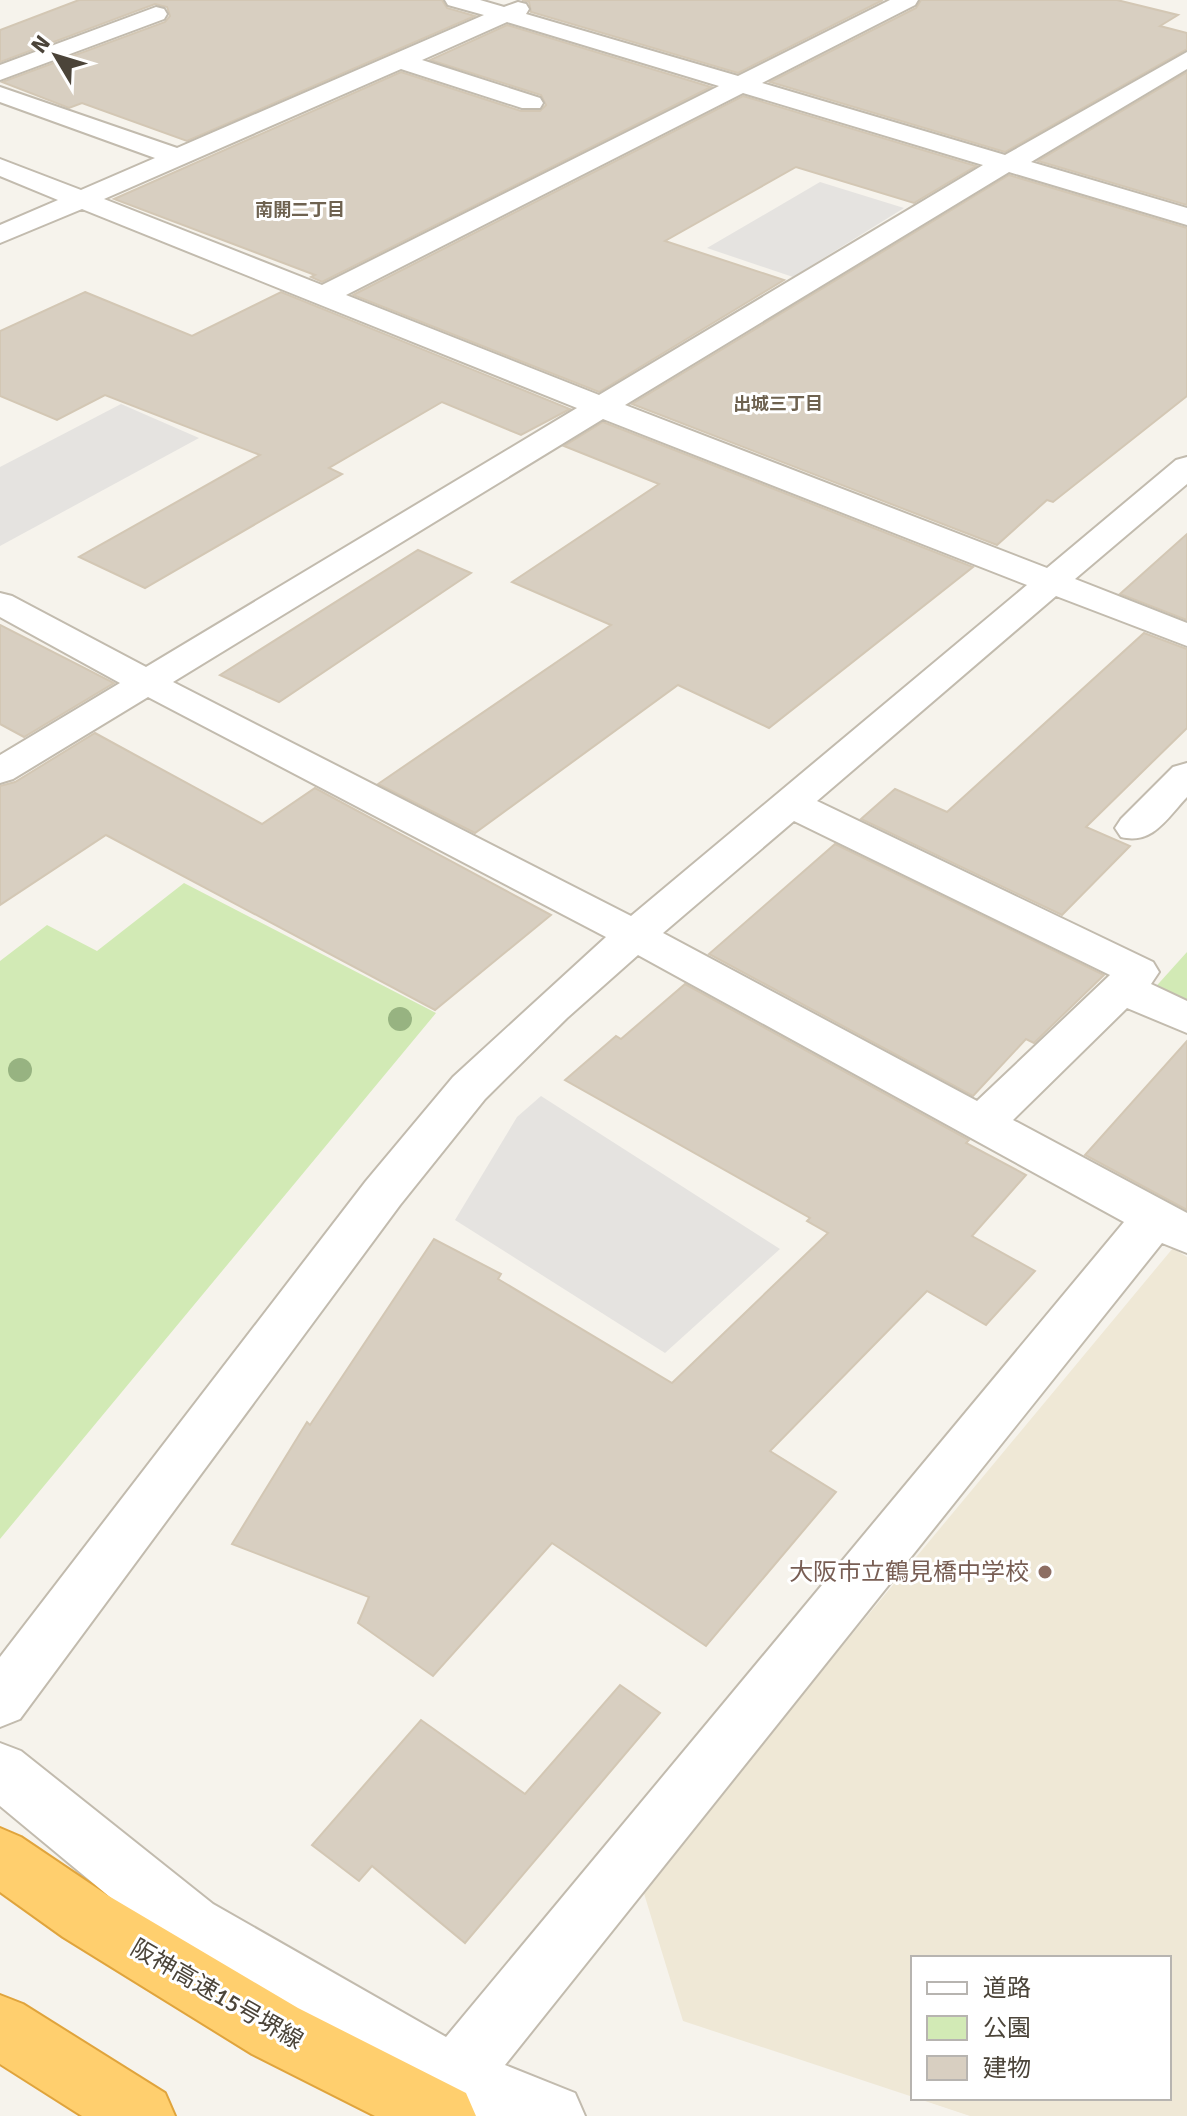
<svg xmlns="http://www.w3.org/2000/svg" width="1187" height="2116" viewBox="0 0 1187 2116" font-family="Signika,'Noto Sans JP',sans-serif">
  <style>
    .education { fill: #efe8d6 }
    .green { fill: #d2eab5 }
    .parking { fill: #e5e3e0 }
    .building { fill: #d8cfc1; stroke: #d3c7b4; stroke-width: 2 }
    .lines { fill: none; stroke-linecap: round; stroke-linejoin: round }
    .minor-casing { stroke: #c2bbae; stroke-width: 4 }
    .highway-casing { stroke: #e0a43c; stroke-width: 4 }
    .minor { fill: #fff; fill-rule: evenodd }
    .highway { fill: #ffcf6e; fill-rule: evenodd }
    .tree { fill: #97b381 }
    .education-dot { fill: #8d6e63; stroke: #fff; stroke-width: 3 }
    .labels { text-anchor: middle; stroke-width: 6; stroke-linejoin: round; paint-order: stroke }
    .far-neighbourhood-label { font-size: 18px; font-weight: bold; fill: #6e6250; stroke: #fff }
    .near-education-label { font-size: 24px; fill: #785e54; stroke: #fff; text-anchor: end }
    .near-street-label { font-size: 24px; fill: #4b4439; stroke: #fff }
  </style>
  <rect width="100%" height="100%" fill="#f6f3ec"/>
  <polygon class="education" points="1173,1248 1187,1257 1187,2116 970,2116 916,2098 1169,2098 1169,1958 913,1958 913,2097 683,2021 642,1887"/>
  <g class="green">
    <polygon points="184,883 436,1013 0,1539 0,961 47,925 97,951"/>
    <polygon points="1187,952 1187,1008 1151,992"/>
  </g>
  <g class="parking">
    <polygon points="820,182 904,208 793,277 707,248"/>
    <polygon points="121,404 199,438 0,546 0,467"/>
    <polygon points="541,1096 780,1249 665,1353 455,1220 517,1117"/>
  </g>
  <g class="building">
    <polygon points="79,0 442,0 447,8 475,16 187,141 82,103 69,108 2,82 165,22 170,16 167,7 155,4 0,62 0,30"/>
    <polygon points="522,0 883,0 738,73 531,12 529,2"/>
    <polygon points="921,0 1117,0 1178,15 1160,26 1187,33 1187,49 1005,152 770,82 916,8"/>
    <polygon points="507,25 711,87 322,282 311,277 315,275 114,199 401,72 521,111 540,111 546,105 541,95 430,60"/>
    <polygon points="1187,72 1187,205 1038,161"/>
    <polygon points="743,96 976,166 914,203 796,167 665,241 784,280 599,392 353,295"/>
    <polygon points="1009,175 1187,228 1187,396 1053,502 1047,500 997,545 632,404"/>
    <polygon points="85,292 192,336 281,292 570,409 521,435 442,402 329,468 342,474 145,588 79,557 260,455 105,395 57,420 0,396 0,331"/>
    <polygon points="603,422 973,567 769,728 678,685 475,833 378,784 611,625 512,582 659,484 564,446"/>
    <polygon points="1187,534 1187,620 1120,594"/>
    <polygon points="418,550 471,573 279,702 220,675"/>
    <polygon points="0,625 114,683 24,737 0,724"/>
    <polygon points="1144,633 1187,649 1187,728 1086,827 1130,846 1062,915 861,819 895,789 947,812"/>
    <polygon points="95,733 262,824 315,788 551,915 435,1010 106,835 0,905 0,786 15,782"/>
    <polygon points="835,844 1104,975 1034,1043 1026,1039 973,1096 709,954"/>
    <polygon points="685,984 969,1140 966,1143 1026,1175 972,1236 1035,1271 986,1325 927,1291 770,1451 836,1492 706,1646 552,1543 433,1676 358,1623 369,1597 232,1544 307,1422 310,1425 434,1239 501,1274 498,1279 672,1383 828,1233 807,1221 810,1218 565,1080 616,1036 621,1039"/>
    <polygon points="1187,1041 1187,1210 1085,1155"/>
    <polygon points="620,1685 660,1713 465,1943 372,1866 359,1881 312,1845 421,1720 525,1794"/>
  </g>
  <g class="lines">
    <defs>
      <g id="minor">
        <path d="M 445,0 L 480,0 L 504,7 L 518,2 L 526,4 L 529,9 L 526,14 L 738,76 L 890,0 L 918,0 L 915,5 L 762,83 L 1005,155 L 1187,52 L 1187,69 L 1031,162 L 1187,208 L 1187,225 L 1009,172 L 625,405 L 1047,568 L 1176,460 L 1187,457 L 1187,484 L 1075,579 L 1187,623 L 1187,646 L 1056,596 L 817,801 L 1153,962 L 1159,972 L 1151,984 L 1187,1001 L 1187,1033 L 1127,1008 L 1013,1120 L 1187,1213 L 1187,1253 L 1162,1243 L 505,2065 L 575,2093 L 585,2116 L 468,2116 L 431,2101 L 169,1946 L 0,1806 L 0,1743 L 21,1751 L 213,1904 L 446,2037 L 1124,1222 L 638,955 L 567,1018 L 485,1099 L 400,1205 L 20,1719 L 0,1727 L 0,1657 L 366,1181 L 453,1077 L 606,937 L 148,697 L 13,779 L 0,783 L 0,755 L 120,683 L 0,617 L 0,593 L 12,596 L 146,667 L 577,408 L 82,209 L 0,243 L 0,225 L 58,200 L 0,176 L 0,159 L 81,190 L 155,158 L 0,102 L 0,87 L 177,148 L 484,15 L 448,5 ZM 507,22 L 719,86 L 322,285 L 104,199 L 401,69 L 522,108 L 540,108 L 543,103 L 540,98 L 422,60 ZM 743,93 L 983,165 L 599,395 L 346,295 ZM 603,419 L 1027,585 L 631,916 L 173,682 ZM 794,821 L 1110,975 L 977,1101 L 663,933 Z"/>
        <polygon points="156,7 164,9 167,14 164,19 0,80 0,65"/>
        <path d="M 1187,763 L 1187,797 C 1167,818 1153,845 1121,837 L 1115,828 L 1121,819 L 1173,767 Z"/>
      </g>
      <g id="highway">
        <polygon points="0,1828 21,1837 107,1895 298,2008 466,2093 476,2116 375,2116 252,2054 63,1937 0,1892"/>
        <polygon points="0,1995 23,2004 165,2093 175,2116 82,2116 0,2064"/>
      </g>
    </defs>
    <use href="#minor" class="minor-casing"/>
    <use href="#highway" class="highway-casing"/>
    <use href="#minor" class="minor"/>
    <use href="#highway" class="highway"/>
  </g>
  <g class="tree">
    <circle cx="400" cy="1019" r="12"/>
    <circle cx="20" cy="1070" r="12"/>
  </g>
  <circle class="education-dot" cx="1045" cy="1572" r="8"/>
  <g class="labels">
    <g class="far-neighbourhood-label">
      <text x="300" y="216">南開二丁目</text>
      <text x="778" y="410">出城三丁目</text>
    </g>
    <g class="near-education-label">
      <text x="1029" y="1580">大阪市立鶴見橋中学校</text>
    </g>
    <g class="near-street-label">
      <text transform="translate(217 1994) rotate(30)" y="8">阪神高速15号堺線</text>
    </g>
  </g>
  <rect x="911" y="1956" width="260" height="144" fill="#ffffff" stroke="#b7b4b0" stroke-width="2"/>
  <rect x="927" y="1982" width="40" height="12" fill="#ffffff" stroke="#b7b4b0" stroke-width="2"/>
  <text x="983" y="1996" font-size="24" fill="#4b4439">道路</text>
  <rect x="927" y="2016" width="40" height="24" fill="#d2eab5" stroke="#b7b4b0" stroke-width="2"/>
  <text x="983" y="2036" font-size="24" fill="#4b4439">公園</text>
  <rect x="927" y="2056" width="40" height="24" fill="#d8cfc1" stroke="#b7b4b0" stroke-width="2"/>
  <text x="983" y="2076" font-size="24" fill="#4b4439">建物</text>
  <g transform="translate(56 56) rotate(308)" stroke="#ffffff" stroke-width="6" paint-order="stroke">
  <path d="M0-6L14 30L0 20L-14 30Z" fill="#4b4439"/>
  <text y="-12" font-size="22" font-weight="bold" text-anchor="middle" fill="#4b4439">N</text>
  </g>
</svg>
